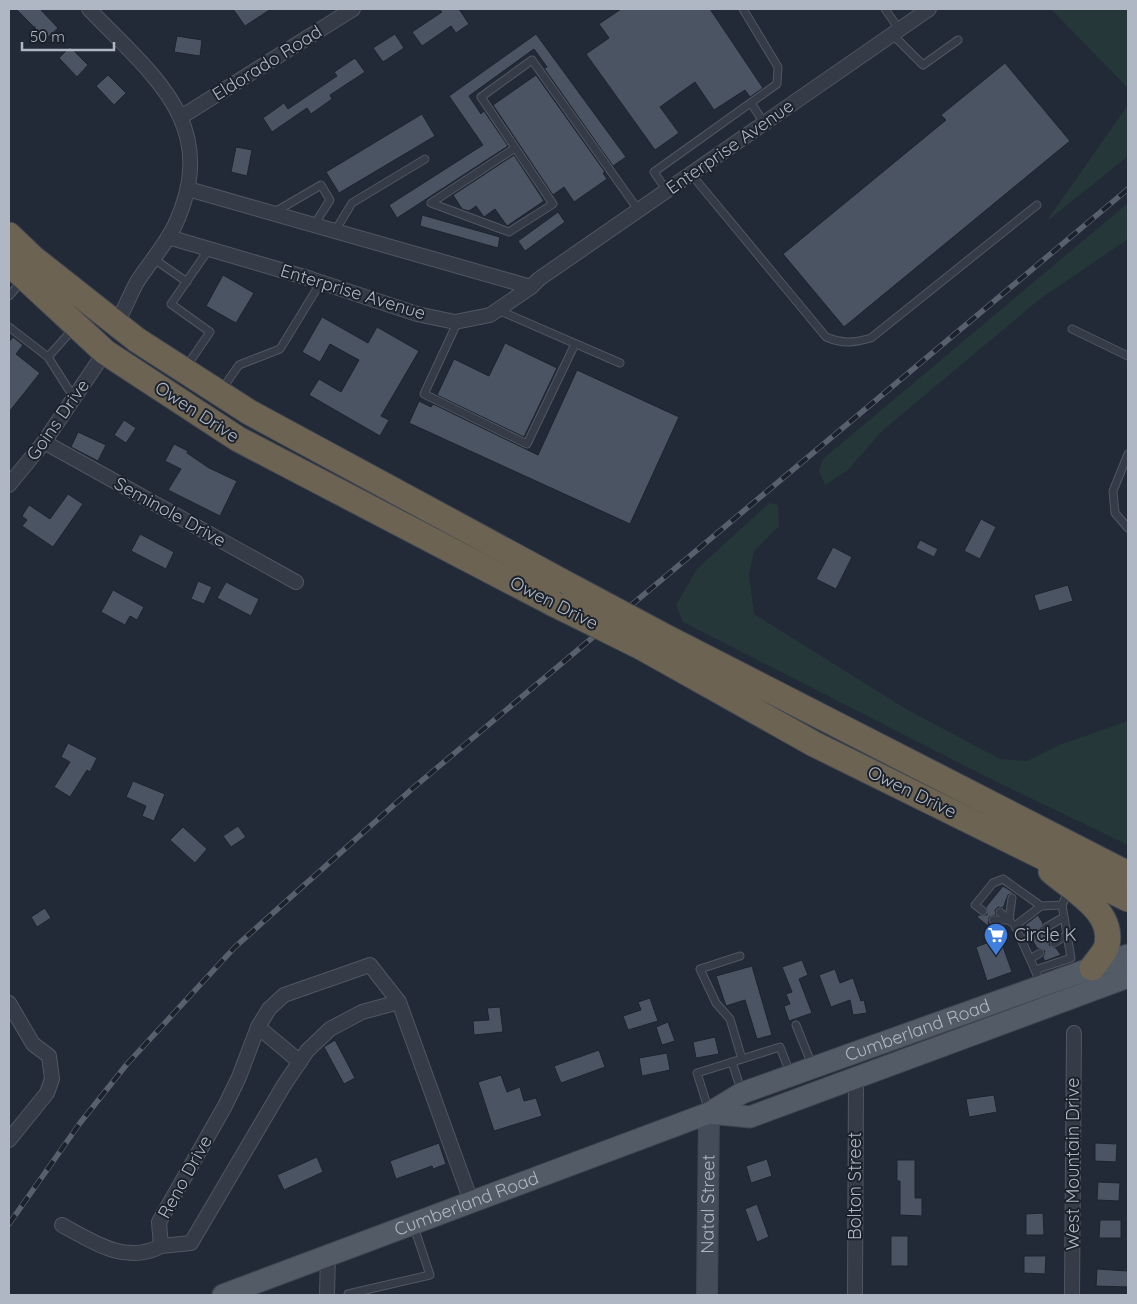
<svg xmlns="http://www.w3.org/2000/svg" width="1137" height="1304" viewBox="0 0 1137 1304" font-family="Quicksand,sans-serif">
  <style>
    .green { fill: #253739 }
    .building { fill: #4a5462; stroke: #1d242e }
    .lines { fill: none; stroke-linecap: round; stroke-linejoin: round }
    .lane-casing { stroke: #505762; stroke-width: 9 }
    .street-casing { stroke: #505762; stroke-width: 16 }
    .secondary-casing { stroke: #3f4651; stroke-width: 22 }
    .primary-casing { stroke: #3f4651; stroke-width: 23 }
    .highway-casing { stroke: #404752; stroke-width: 27 }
    .lane { stroke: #353c47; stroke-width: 7 }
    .street { stroke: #353c47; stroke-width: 14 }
    .secondary { stroke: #444c5a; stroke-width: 20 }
    .primary { stroke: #535b67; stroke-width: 21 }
    .highway { stroke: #6d6353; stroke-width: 25 }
    .rail-casing { stroke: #58606e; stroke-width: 5.5 }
    .rail { stroke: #1b222c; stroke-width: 4; stroke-dasharray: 11; stroke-linecap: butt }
    .highway-bridge-casing { stroke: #404752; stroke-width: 27; stroke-linecap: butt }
    .highway-bridge { stroke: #6d6353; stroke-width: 25 }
    .labels { text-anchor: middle; stroke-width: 4; stroke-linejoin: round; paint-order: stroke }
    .street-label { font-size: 18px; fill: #b0b7c4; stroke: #1b222c }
    .poi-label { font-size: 18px; fill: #b0b7c4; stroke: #1b222c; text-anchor: start }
  </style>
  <rect width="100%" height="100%" fill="#222a37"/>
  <g class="green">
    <polygon points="1051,9 1128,9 1128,88"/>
    <polygon points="1128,105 1128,156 1046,222"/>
    <polygon points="1128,203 1128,239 1040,299 883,430 848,470 825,485 819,470 823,459"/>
    <polygon points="769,503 778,505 779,526 754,551 749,575 754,614 906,709 1000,759 1027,761 1059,745 1128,721 1128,845 985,776 683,622 676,605 697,569"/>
  </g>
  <g class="building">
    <polygon points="16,9 40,9 58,28 46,39"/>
    <polygon points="233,9 271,9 245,26"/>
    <polygon points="439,9 459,9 469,24 456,33 451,26 422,46 412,32 442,12"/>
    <polygon points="621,9 710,9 763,88 750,97 745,90 714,110 695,82 660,107 679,133 655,150 586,54 609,38 599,24"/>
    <polygon points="395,34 404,48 383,62 373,48"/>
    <polygon points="536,34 626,157 613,166 544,68 547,67 534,49 469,96 481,114 484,111 508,146 397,218 389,205 483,145 449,96"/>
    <polygon points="177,36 202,40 200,56 174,52"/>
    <polygon points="70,47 88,65 77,77 59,58"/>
    <polygon points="355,58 365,72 330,95 332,99 311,114 307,108 272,132 263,118 284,103 288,109 337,76 334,72"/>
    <polygon points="1005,63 1070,141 844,327 783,254 946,120 941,115"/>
    <polygon points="108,75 126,93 114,105 96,86"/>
    <polygon points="536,75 605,172 603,173 607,179 574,202 564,187 553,195 493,105"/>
    <polygon points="422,114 435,136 339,193 326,172"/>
    <polygon points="236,147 252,150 247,176 231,172"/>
    <polygon points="514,155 544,201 507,226 495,209 484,217 476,206 469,211 462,209 453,195"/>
    <polygon points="558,212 565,222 525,251 518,241"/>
    <polygon points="422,215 500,237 498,248 420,226"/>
    <polygon points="223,275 254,293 236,323 206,306"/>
    <polygon points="322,317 368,343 377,327 419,351 381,416 389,420 380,436 309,395 319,379 341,392 359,360 330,344 320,362 302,352"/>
    <polygon points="13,337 23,345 16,354 40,373 9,412 9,342"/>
    <polygon points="505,343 557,368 524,437 437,395 454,359 489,376"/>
    <polygon points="577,370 679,417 630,524 409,423 419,401 431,407 433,404 538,455"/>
    <polygon points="124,420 136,428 126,443 114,435"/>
    <polygon points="78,432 106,445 98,461 71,447"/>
    <polygon points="174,444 188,451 187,453 209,468 237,481 220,516 168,490 181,469 165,461"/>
    <polygon points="68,494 83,504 53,547 22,526 27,520 22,516 29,505 50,519"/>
    <polygon points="981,519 996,527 980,559 964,551"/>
    <polygon points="140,534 174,552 166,569 131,551"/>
    <polygon points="920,540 938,549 934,557 916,548"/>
    <polygon points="833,547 852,557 836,589 816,579"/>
    <polygon points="198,581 212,587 204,604 191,599"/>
    <polygon points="226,582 259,599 251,616 217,598"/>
    <polygon points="1068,585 1073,601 1039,611 1034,595"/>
    <polygon points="113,590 144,607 137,620 130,616 125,625 101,612"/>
    <polygon points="68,743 97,758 90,772 87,770 70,797 54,787 70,762 61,757"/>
    <polygon points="133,781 165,794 154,821 142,816 146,806 126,797"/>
    <polygon points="238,826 246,837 231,847 223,836"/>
    <polygon points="183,827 207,849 195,863 170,840"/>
    <polygon points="1003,886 1014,893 1008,895 1003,908 998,907 995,910 996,915 989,917 988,926 977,917 979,915 987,915 986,907"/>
    <polygon points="45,908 51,918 37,927 31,917"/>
    <polygon points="1038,915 1043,923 1040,930 1043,933 1048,932 1051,938 1049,945 1056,948 1061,955 1045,961 1043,958 1045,951 1037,948 1033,941 1036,934 1033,931 1028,932 1025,925"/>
    <polygon points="1000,938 1012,972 987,981 976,947"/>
    <polygon points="802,960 808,975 799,979 812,1013 789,1021 784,1006 790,1004 786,994 792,992 782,967"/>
    <polygon points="752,966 772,1035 757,1039 745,1000 726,1006 716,976"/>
    <polygon points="835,969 840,983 853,978 861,1001 864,1000 867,1013 853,1015 850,1000 831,1007 819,975"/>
    <polygon points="650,998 658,1021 628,1030 623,1016 641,1010 638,1002"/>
    <polygon points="500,1007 503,1032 474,1035 473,1021 489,1020 487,1008"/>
    <polygon points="668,1022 675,1041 662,1045 656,1027"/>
    <polygon points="715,1037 719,1054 696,1058 693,1042"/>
    <polygon points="335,1040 355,1078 344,1084 324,1047"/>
    <polygon points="599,1050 605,1067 561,1083 554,1066"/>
    <polygon points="667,1053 670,1070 642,1076 639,1058"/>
    <polygon points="501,1075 507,1092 520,1087 524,1101 536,1098 542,1116 494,1131 478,1082"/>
    <polygon points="994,1095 997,1112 969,1117 966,1099"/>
    <polygon points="439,1143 446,1164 433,1169 432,1166 396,1179 390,1161"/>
    <polygon points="1095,1143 1117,1144 1116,1162 1095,1161"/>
    <polygon points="317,1157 323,1172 284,1190 277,1175"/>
    <polygon points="767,1159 772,1176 751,1183 746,1166"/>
    <polygon points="897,1160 915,1160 915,1198 922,1198 922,1216 900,1215 900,1181 897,1181"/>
    <polygon points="1098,1182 1120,1183 1119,1201 1097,1200"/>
    <polygon points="757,1204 769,1237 757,1242 745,1209"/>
    <polygon points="1043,1213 1044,1235 1026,1235 1026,1214"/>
    <polygon points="1100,1220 1121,1220 1121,1238 1099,1238"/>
    <rect x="891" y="1236" width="17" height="30"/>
    <polygon points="1024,1256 1046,1256 1045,1274 1024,1273"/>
    <polygon points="1097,1269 1128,1271 1128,1287 1096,1286"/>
  </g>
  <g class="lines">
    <defs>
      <g id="lane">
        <polyline points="885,9 899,29"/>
        <polyline points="892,34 923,65 958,40"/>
        <polyline points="751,103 764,123"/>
        <polyline points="515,148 431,203 509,232 553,204 481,97 532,60 639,211"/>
        <path d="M 691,174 L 826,337 C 843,344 853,343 871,338 L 1037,205"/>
        <polyline points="667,191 654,172 777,84 778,67 743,9"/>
        <polyline points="273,213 321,185 330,200 314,225"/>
        <polyline points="335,231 352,203 425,159"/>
        <polyline points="154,259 187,282"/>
        <polyline points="9,296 23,280"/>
        <polyline points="498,310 620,363"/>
        <polyline points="458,321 424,394 527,444 575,344"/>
        <polyline points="9,327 48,357 73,329"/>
        <polyline points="1072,329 1128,356"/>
        <polyline points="48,357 74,398"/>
        <polyline points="186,367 210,332 171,304 209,249"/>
        <polyline points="222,389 239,365 280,349 321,282"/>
        <polyline points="1128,454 1113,491 1115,513 1128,528"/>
        <polyline points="983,911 975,905 993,883 1003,879 1041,906"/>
        <polyline points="1000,912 1011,922"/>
        <polyline points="993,920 1009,920"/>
        <polyline points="1009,920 1012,898"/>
        <polyline points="1045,928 1064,917"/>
        <polyline points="1022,941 1031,936"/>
        <polyline points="1054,943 1067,935"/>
        <polyline points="740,956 700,969 716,1003 730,1019 742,1059 780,1047 790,1073"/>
        <polyline points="1030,959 1040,953"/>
        <polyline points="1035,970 1015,926 1041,906 1062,905"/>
        <polyline points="1040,983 1035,970 1071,958 1062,905 1069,890"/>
        <polyline points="796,1025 812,1065"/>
        <polyline points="732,1062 741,1090"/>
        <polyline points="709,1111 697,1073 742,1059"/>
        <polyline points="348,1295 348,1294 430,1275 414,1227"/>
      </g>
      <g id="street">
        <path d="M 89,9 C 152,75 222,124 175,225 C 165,246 149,263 137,282 C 130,295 124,310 117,323"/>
        <polyline points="181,117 353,9"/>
        <polyline points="188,189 531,287 539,279 929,9"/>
        <polyline points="168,237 308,278 417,314 455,322 490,315 531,287"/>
        <polyline points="44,442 296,582"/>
        <polyline points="9,485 44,442 105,352"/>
        <polyline points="399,1002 362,1012 330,1029 307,1051 284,1085 191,1243 161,1246 159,1222 225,1106 239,1077 258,1027 269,1009 284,995 370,965 399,1002 471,1201"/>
        <polyline points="9,1003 33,1044 49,1056 52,1079 47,1093 9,1140"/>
        <polyline points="258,1027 300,1062"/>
        <path d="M 62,1225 C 93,1242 126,1265 161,1246"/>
        <polyline points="327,1295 328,1256"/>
        <polyline points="855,1295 856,1078"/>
        <polyline points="1072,1295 1074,1033"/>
      </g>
      <g id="secondary">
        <path id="s1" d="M 707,1295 L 709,1113"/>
      </g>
      <g id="primary">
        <polyline points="709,1113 750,1117 1128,977"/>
        <path id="s2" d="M 223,1295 L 709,1113 L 742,1093 L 1128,955"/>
      </g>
      <g id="highway">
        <polyline points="9,235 33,258 137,340 249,412 574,588"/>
        <polyline points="9,263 105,352 238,439 554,604"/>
        <polyline points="660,634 1128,874"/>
        <polyline points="643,648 814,744 1128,899"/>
        <path d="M 1051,871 C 1074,891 1114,911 1107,945 C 1105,953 1096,962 1092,968"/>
      </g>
    </defs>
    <use href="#lane" class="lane-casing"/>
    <use href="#street" class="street-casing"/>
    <use href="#secondary" class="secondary-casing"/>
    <use href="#primary" class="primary-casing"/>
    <use href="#highway" class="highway-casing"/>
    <use href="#lane" class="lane"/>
    <use href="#street" class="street"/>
    <use href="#secondary" class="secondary"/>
    <use href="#primary" class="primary"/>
    <use href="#highway" class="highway"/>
    <defs>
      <polyline id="rail" points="9,1224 80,1123 127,1064 235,947 413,788 1128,189"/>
    </defs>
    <use href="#rail" class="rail-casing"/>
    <use href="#rail" class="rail"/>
    <defs>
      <g id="highway-bridge">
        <polyline points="574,588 660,634"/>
        <polyline points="554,604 643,648"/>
      </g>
    </defs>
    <use href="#highway-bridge" class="highway-bridge-casing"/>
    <use href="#highway-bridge" class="highway-bridge"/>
  </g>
  <defs>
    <symbol id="supermarket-pin" viewBox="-11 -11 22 30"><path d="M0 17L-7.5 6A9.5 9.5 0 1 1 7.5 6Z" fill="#3f7fe0" stroke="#1b222c"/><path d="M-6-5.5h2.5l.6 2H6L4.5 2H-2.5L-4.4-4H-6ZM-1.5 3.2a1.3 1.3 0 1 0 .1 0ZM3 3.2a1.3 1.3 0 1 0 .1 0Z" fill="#fff"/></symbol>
  </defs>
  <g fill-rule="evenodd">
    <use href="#supermarket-pin" x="982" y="921" width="28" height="38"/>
  </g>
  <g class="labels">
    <g class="street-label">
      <text transform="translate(267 63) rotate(-32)" y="6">Eldorado Road</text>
      <text transform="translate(730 147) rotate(-35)" y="6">Enterprise Avenue</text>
      <text transform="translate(353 292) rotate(17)" y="6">Enterprise Avenue</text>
      <text transform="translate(197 412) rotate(33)" y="6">Owen Drive</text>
      <text transform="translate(58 420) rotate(-55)" y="6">Goins Drive</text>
      <text transform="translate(170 512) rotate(29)" y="6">Seminole Drive</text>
      <text transform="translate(554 603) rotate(27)" y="6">Owen Drive</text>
      <text transform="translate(912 792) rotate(26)" y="6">Owen Drive</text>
      <text dy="6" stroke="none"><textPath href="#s2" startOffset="744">Cumberland Road</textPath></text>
      <text transform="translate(1073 1164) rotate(-90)" y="6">West Mountain Drive</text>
      <text transform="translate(185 1177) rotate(-61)" y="6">Reno Drive</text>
      <text transform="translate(855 1186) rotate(-90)" y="6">Bolton Street</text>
      <text dy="6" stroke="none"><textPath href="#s2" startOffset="260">Cumberland Road</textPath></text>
      <text dy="6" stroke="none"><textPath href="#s1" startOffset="91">Natal Street</textPath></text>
    </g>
    <g class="poi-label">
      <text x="1014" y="941">Circle K</text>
    </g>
  </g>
  <rect width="1137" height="1304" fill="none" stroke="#b0b7c4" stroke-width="20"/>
  <path d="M22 42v8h92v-8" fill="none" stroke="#b0b7c4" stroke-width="2.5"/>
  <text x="30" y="42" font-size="15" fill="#b0b7c4" stroke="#1b222c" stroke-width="4" paint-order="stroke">50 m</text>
</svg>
